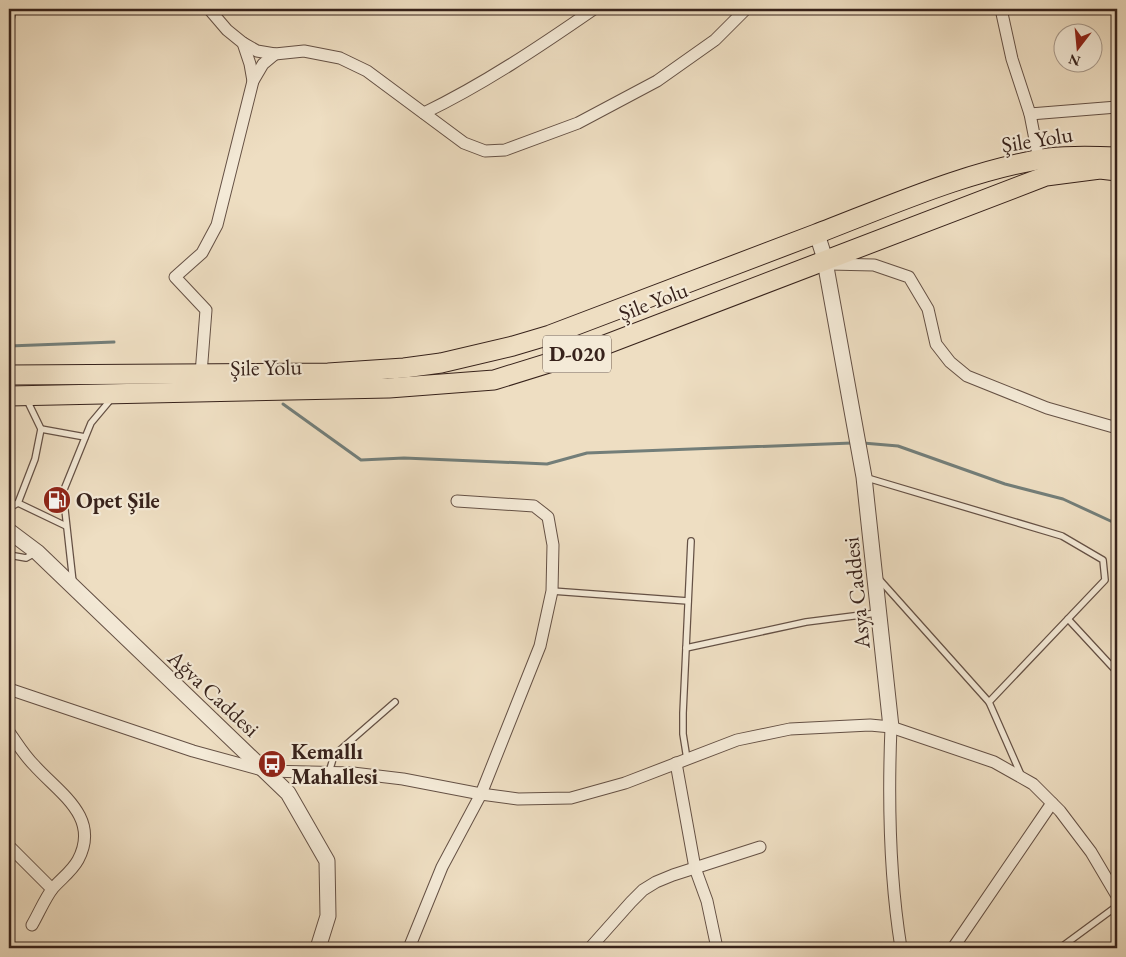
<svg xmlns="http://www.w3.org/2000/svg" width="1126" height="957" viewBox="0 0 1126 957" font-family="'EB Garamond',serif">
  <style>
    .green { fill: #bec08f; stroke: #7a7155 }
    .lines { fill: none; stroke-linecap: round; stroke-linejoin: round }
    .stream { stroke: #737e79; stroke-width: 3 }
    .service-casing { stroke: #655145; stroke-width: 8 }
    .minor-casing { stroke: #655145; stroke-width: 13 }
    .tertiary-casing { stroke: #655145; stroke-width: 17 }
    .trunk-casing { stroke: #37221b; stroke-width: 21 }
    .service { stroke: #f4ead7; stroke-width: 5.5 }
    .minor { stroke: #f4ead7; stroke-width: 11 }
    .tertiary { stroke: #f4ead7; stroke-width: 15 }
    .trunk { stroke: #eedec2; stroke-width: 19 }
    .labels { text-anchor: middle; stroke-width: 4.5; stroke-linejoin: round; paint-order: stroke }
    .shield { fill: #f4ead7; stroke: #705e53; stroke-width: 1 }
    .shield-label { font-size: 21px; font-weight: bold; fill: #37221b }
    .street-label { font-size: 22px; fill: #37221b; stroke: #f4ead7 }
    .poi-label { font-size: 22px; font-weight: bold; fill: #37221b; stroke: #f4ead7; text-anchor: start }
  </style>
  <rect width="100%" height="100%" fill="#eedec2"/>
  <filter id="stains"><feTurbulence type="fractalNoise" baseFrequency=".004" numOctaves="4"/><feColorMatrix values="0 0 0 0 .2 0 0 0 0 .09 0 0 0 0 .02 0 0 0 .5 -.17"/></filter>
  <radialGradient id="worn" r=".72"><stop offset=".6" stop-color="#630" stop-opacity="0"/><stop offset="1" stop-color="#630" stop-opacity=".3"/></radialGradient>
  <polygon class="green" points="9,9 17,9 9,43"/>
  <g class="lines">
    <g class="stream">
      <polyline points="9,346 114,342"/>
      <polyline points="283,404 361,460 404,458 547,464 587,453 852,443"/>
      <polyline points="863,443 898,446 1005,484 1063,499 1117,524"/>
    </g>
    <defs>
      <g id="service">
        <polyline points="41,429 85,437"/>
        <polyline points="864,477 1062,536 1103,560 1105,580 989,702 1022,777"/>
        <polyline points="18,503 66,526"/>
        <polyline points="9,508 18,503 35,459 41,429 27,400"/>
        <polyline points="9,555 26,558 35,553"/>
        <polyline points="879,579 989,702"/>
        <polyline points="73,582 63,492 91,423 112,398"/>
        <polyline points="552,591 688,601"/>
        <polyline points="1068,619 1117,672"/>
        <polyline points="686,648 806,622 877,613"/>
        <polyline points="687,759 683,734 683,713 691,541"/>
        <polyline points="329,772 333,759 340,750 395,702"/>
        <polyline points="1060,948 1117,906"/>
      </g>
      <g id="minor">
        <polyline points="209,9 227,30 243,43 250,64 253,81"/>
        <polyline points="1001,9 1012,59 1030,114 1039,160"/>
        <polyline points="243,43 257,51 275,54 304,51 340,58 367,71 464,143 485,151 505,150 578,123 657,81 715,40 746,9"/>
        <path d="M 424,113 C 484,84 539,47 594,9"/>
        <polyline points="1030,114 1117,107"/>
        <polyline points="828,264 874,265 909,277 928,309 936,344 950,362 967,376 1047,408 1117,428"/>
        <polyline points="201,374 206,310 175,277 202,253 217,225 253,81 263,64 275,54"/>
        <polyline points="9,689 193,751 266,771 353,773 403,779 481,794 518,799 571,798 625,783 737,740 790,729 870,725 891,727 994,762 1033,784 1060,811 1091,852 1117,896"/>
        <path d="M 891,727 C 888,801 889,874 901,948"/>
        <path d="M 9,732 C 17,743 24,755 34,765 C 59,793 101,817 78,860 C 72,871 62,878 53,888 C 45,898 39,913 32,925"/>
        <polyline points="676,763 695,868 707,901 717,948"/>
        <polyline points="9,846 52,889"/>
        <polyline points="409,948 442,867 481,794 540,646 552,591 553,545 548,517 534,506 457,501"/>
        <polyline points="590,948 631,902 643,890 656,882 673,875 760,847"/>
        <polyline points="953,948 1052,803"/>
      </g>
      <g id="tertiary">
        <polyline points="817,234 824,256 864,477 891,727"/>
        <polyline points="9,531 37,552 288,793 327,861 328,916 318,948"/>
      </g>
      <g id="trunk">
        <path d="M 9,375 L 328,373 L 404,368 L 441,363 L 513,346 L 550,335 C 638,301 727,268 816,234 C 889,206 972,169 1049,158 C 1072,155 1095,156 1117,157"/>
        <polyline points="9,396 389,388 494,380 594,349 1046,176 1100,169 1117,171"/>
      </g>
    </defs>
    <use href="#service" class="service-casing"/>
    <use href="#minor" class="minor-casing"/>
    <use href="#tertiary" class="tertiary-casing"/>
    <use href="#trunk" class="trunk-casing"/>
    <use href="#service" class="service"/>
    <use href="#minor" class="minor"/>
    <use href="#tertiary" class="tertiary"/>
    <use href="#trunk" class="trunk"/>
  </g>
  <defs>
    <symbol id="fuel-disc" viewBox="-11 -11 22 22"><circle r="9.5" fill="#8f2418" stroke="#f4ead7"/><path d="M-5.5-6h7V0h2V4h1.3V-2.5L3-4.5l.8-.8L6-3V5H2.5V1h-1V6h-7ZM-4.2-4.7v3.2H.2V-4.7Z" fill="#fff"/></symbol>
    <symbol id="bus-disc" viewBox="-11 -11 22 22"><circle r="9.5" fill="#8f2418" stroke="#f4ead7"/><path d="M-5-6H5V4H4V6H2V4H-2V6H-4V4H-5ZM-3.5-4V0h7V-4ZM-3.5 1.2v1.5H-2V1.2ZM2 1.2v1.5H3.5V1.2Z" fill="#fff"/></symbol>
  </defs>
  <g fill-rule="evenodd">
    <use href="#fuel-disc" x="41" y="484" width="32" height="32"/>
    <use href="#bus-disc" x="256" y="748" width="32" height="32"/>
  </g>
  <g class="labels">
    <rect class="shield" x="543" y="335.5" width="68" height="37" rx="4"/>
    <g class="shield-label">
      <text x="577" y="361">D-020</text>
    </g>
    <g class="street-label">
      <text transform="translate(1037 139) rotate(-9)" y="8">Şile Yolu</text>
      <text transform="translate(653 301) rotate(-21)" y="8">Şile Yolu</text>
      <text transform="translate(266 367) rotate(-1)" y="8">Şile Yolu</text>
      <text transform="translate(856 593) rotate(-96)" y="8">Asya Caddesi</text>
      <text transform="translate(214 693) rotate(43)" y="8">Ağva Caddesi</text>
    </g>
    <g class="poi-label">
      <text x="76" y="508">Opet Şile</text>
      <text x="291" y="759">Kemallı<tspan x="291" dy="25">Mahallesi</tspan></text>
    </g>
  </g>
  <rect width="1126" height="957" fill="none" stroke="#eedec2" stroke-width="30"/>
  <rect x="10" y="10" width="1106" height="937" fill="none" stroke="#37221b" stroke-width="2.5"/>
  <rect x="15" y="15" width="1096" height="927" fill="none" stroke="#37221b"/>
  <g transform="translate(1078 48) rotate(196)"><circle r="24" fill="#f4ead7" stroke="#a89a8c"/>
  <path d="M0-4L9 19L0 12L-9 19Z" fill="#8f2418"/>
  <text y="-8" font-size="14" font-weight="bold" text-anchor="middle" fill="#37221b">N</text>
  </g>
  <rect width="100%" height="100%" filter="url(#stains)"/>
  <rect width="100%" height="100%" fill="url(#worn)"/>
</svg>
